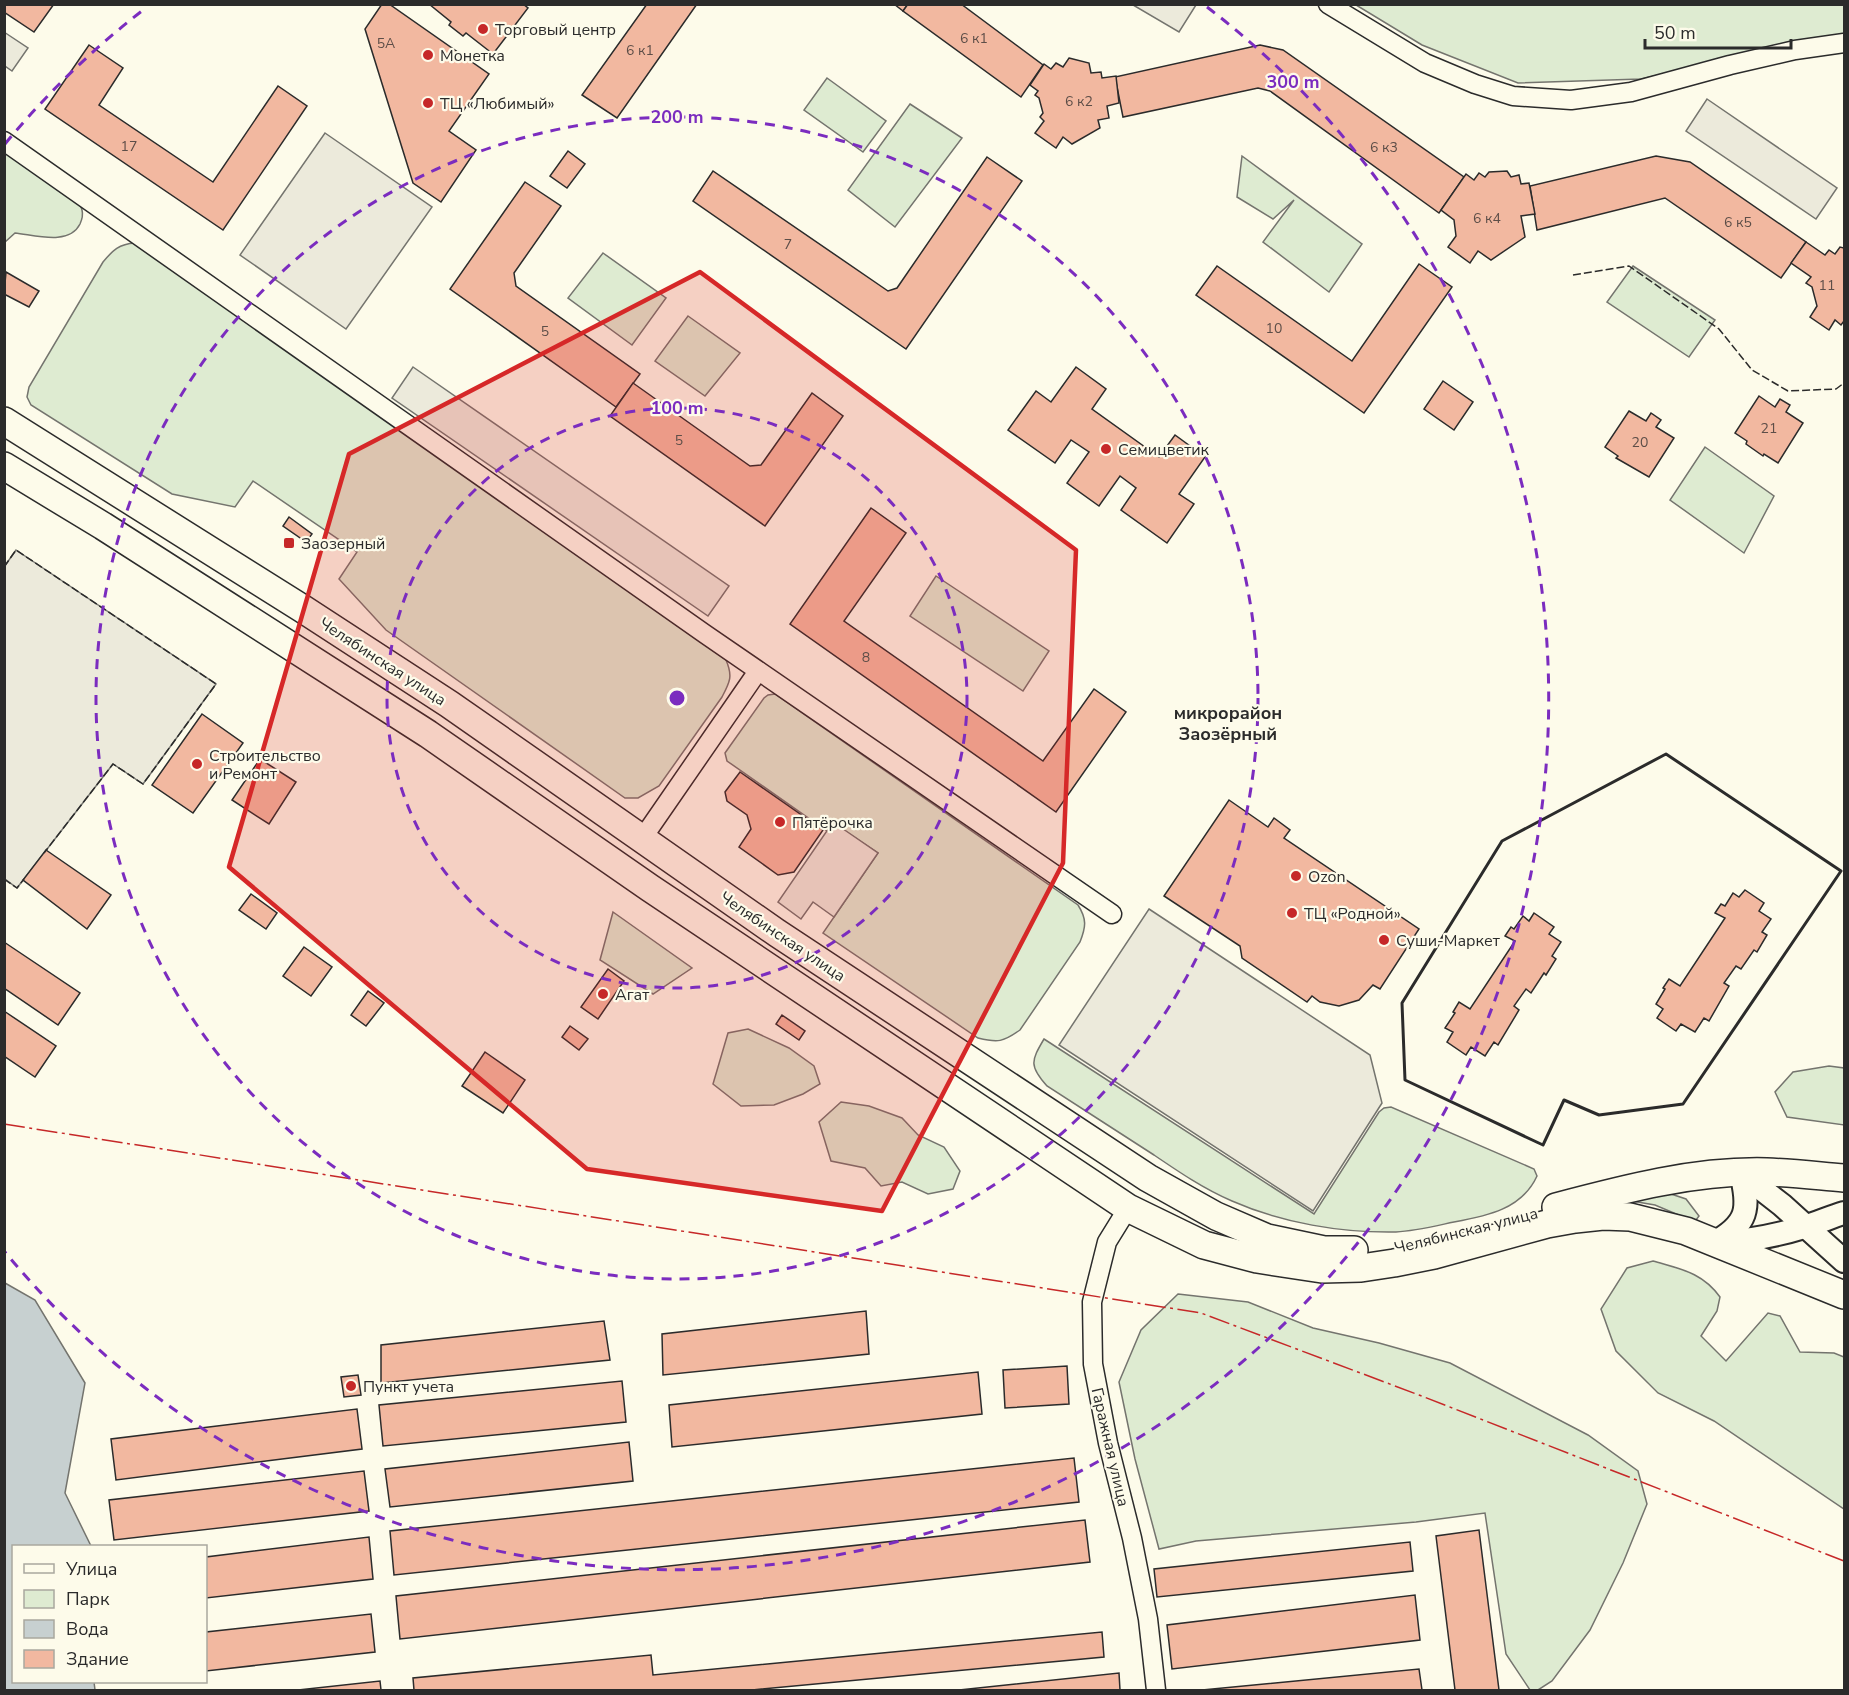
<svg xmlns="http://www.w3.org/2000/svg" width="1849" height="1695" viewBox="0 0 1849 1695" font-family="'Nunito Sans',sans-serif">
  <style>
    .green { fill: #deebd1; stroke: #74746e; stroke-width: 1.5 }
    .parking { fill: #eceadb; stroke: #74746e; stroke-width: 1.5 }
    .water { fill: #c7d0d0; stroke: #74746e; stroke-width: 1.5 }
    .building { fill: #f2b8a0; stroke: #2b2b2b; stroke-width: 1.5 }
    .lines { fill: none; stroke-linecap: round; stroke-linejoin: round }
    .minor-casing { stroke: #2b2b2b; stroke-width: 21 }
    .tertiary-casing { stroke: #2b2b2b; stroke-width: 26 }
    .primary-casing { stroke: #2b2b2b; stroke-width: 30 }
    .minor { stroke: #fdfbea; stroke-width: 18 }
    .tertiary { stroke: #fdfbea; stroke-width: 22 }
    .primary { stroke: #fdfbea; stroke-width: 27 }
    .fence { stroke: #2b2b2b; stroke-width: 1.5; stroke-dasharray: 8 3; stroke-linecap: butt }
    .wall { stroke: #2b2b2b; stroke-width: 3 }
    .power { stroke: #c62828; stroke-width: 1.5; stroke-dasharray: 21 4.5 3 4.5; stroke-linecap: butt }
    .marked { fill: #d62828; fill-opacity: 0.2; stroke: #d62828; stroke-width: 4.5; stroke-linejoin: round }
    .ring { fill: none; stroke: #7b2cbf; stroke-width: 3; stroke-dasharray: 10 8 }
    .poi-dot { fill: #c62828; stroke: #fdfbea; stroke-width: 2 }
    .labels { text-anchor: middle; stroke-width: 4.5; stroke-linejoin: round; paint-order: stroke }
    .number-label { font-size: 14px; fill: #5d4e48 }
    .poi-label { font-size: 16px; fill: #2b2b2b; stroke: #fdfbea; text-anchor: start }
    .street-label { font-size: 16px; fill: #2b2b2b; stroke: #fdfbea }
    .neighbourhood-label { font-size: 18px; font-weight: bold; fill: #2b2b2b; stroke: #fdfbea }
    .centre { fill: #7b2cbf; stroke: #fdfbea; stroke-width: 3 }
    .ring-label { font-size: 18px; text-anchor: middle; font-weight: bold; fill: #7b2cbf; stroke: #fdfbea; stroke-width: 4.5; stroke-linejoin: round; paint-order: stroke }
  </style>
  <rect width="100%" height="100%" fill="#fdfbea"/>
  <g class="green">
    <polygon points="1356,5 1844,5 1844,36 1808,41 1641,79 1518,83 1422,45"/>
    <polygon points="827,78 886,121 863,152 804,110"/>
    <polygon points="910,104 962,138 895,227 848,190"/>
    <path d="M 5,152 L 75,199 C 82,206 85,213 80,224 C 69,246 35,235 15,233 L 5,242 Z"/>
    <polygon points="1242,156 1362,244 1329,292 1263,242 1294,200 1273,219 1237,197"/>
    <path d="M 135,243 L 726,660 C 733,676 730,682 722,697 L 659,786 L 638,798 L 625,798 L 386,630 L 339,579 L 357,552 L 253,481 L 235,507 L 172,494 L 31,405 L 27,397 L 29,387 L 103,262 C 113,250 119,244 135,243 Z"/>
    <polygon points="603,253 666,298 632,345 568,298"/>
    <polygon points="1633,266 1715,320 1689,357 1607,302"/>
    <polygon points="688,316 740,353 705,396 655,361"/>
    <polygon points="1705,447 1774,496 1744,553 1670,500"/>
    <polygon points="936,576 1049,651 1023,691 910,616"/>
    <path d="M 775,694 L 1078,905 C 1087,919 1086,927 1080,942 L 1020,1030 C 1003,1042 998,1043 978,1038 L 823,933 L 878,853 L 833,823 L 827,831 L 727,761 L 725,753 L 764,698 L 768,695 Z"/>
    <polygon points="613,912 692,968 653,994 600,960"/>
    <polygon points="748,1029 789,1048 814,1066 820,1084 803,1094 774,1105 741,1106 713,1084 728,1033"/>
    <path d="M 1044,1039 L 1314,1214 L 1379,1112 L 1384,1108 L 1391,1107 L 1534,1169 L 1537,1176 C 1522,1209 1487,1216 1454,1222 C 1435,1226 1415,1231 1396,1232 C 1341,1233 1282,1223 1232,1201 C 1204,1189 1179,1172 1154,1155 C 1118,1132 1083,1109 1047,1086 C 1029,1066 1031,1061 1044,1039 Z"/>
    <polygon points="1829,1066 1844,1068 1844,1125 1787,1117 1775,1092 1793,1072"/>
    <polygon points="841,1102 869,1106 902,1118 918,1135 944,1147 960,1171 953,1189 928,1194 902,1182 881,1186 865,1168 831,1161 819,1122"/>
    <polygon points="1671,1194 1686,1199 1699,1216 1696,1220 1688,1219 1655,1205 1620,1199"/>
    <path d="M 1653,1261 C 1680,1269 1702,1272 1720,1297 L 1717,1311 L 1701,1336 L 1726,1361 L 1768,1313 L 1780,1316 L 1800,1352 L 1834,1353 L 1844,1357 L 1844,1509 L 1714,1421 L 1658,1393 L 1616,1351 L 1601,1309 L 1627,1268 Z"/>
    <polygon points="1178,1294 1248,1302 1313,1328 1379,1343 1450,1363 1588,1435 1638,1471 1647,1504 1623,1563 1590,1630 1552,1681 1538,1690 1530,1690 1506,1654 1485,1513 1416,1522 1196,1541 1159,1549 1135,1459 1119,1382 1141,1330"/>
  </g>
  <g class="parking">
    <polygon points="1133,5 1196,5 1179,32"/>
    <polygon points="4,32 28,48 12,71 5,66"/>
    <polygon points="1707,99 1837,188 1816,219 1686,131"/>
    <polygon points="325,133 432,207 346,329 240,255"/>
    <polygon points="413,367 729,586 708,616 392,398"/>
    <polygon points="16,550 216,684 143,784 113,764 17,888 5,879 4,567"/>
    <polygon points="833,822 878,853 834,917 813,902 801,919 778,902"/>
    <polygon points="1149,909 1370,1055 1382,1103 1313,1211 1059,1045"/>
  </g>
  <polygon class="water" points="5,1283 35,1300 85,1383 65,1493 91,1546 14,1546 14,1682 94,1682 95,1690 5,1690"/>
  <g class="building">
    <polygon points="4,4 54,4 34,32 4,12"/>
    <polygon points="382,4 389,4 489,74 449,131 476,150 441,202 413,183 365,29"/>
    <polygon points="429,4 523,4 528,8 493,54 466,33 463,36 449,25 451,22"/>
    <polygon points="647,4 697,4 617,118 582,95"/>
    <polygon points="894,4 908,4 903,11"/>
    <polygon points="908,4 961,4 1043,65 1021,97 903,11"/>
    <polygon points="89,45 123,68 99,105 213,182 278,86 307,106 223,230 45,109"/>
    <polygon points="1260,45 1283,50 1464,177 1439,213 1270,91 1258,88 1123,117 1115,77"/>
    <polygon points="1069,58 1089,63 1091,73 1101,72 1102,78 1116,76 1119,103 1107,106 1109,118 1098,120 1100,128 1072,144 1063,137 1056,148 1035,133 1044,121 1040,117 1043,113 1039,98 1035,95 1038,91 1030,85 1044,64 1051,69 1056,63 1063,67"/>
    <polygon points="568,151 585,164 567,188 550,176"/>
    <polygon points="1656,156 1690,162 1806,242 1781,278 1665,198 1537,230 1530,186"/>
    <polygon points="987,157 1022,181 906,349 693,201 713,171 888,291 897,288"/>
    <polygon points="1507,171 1511,177 1519,175 1521,184 1529,183 1535,214 1521,216 1525,237 1491,260 1478,251 1470,263 1448,247 1456,236 1454,220 1441,210 1466,174 1474,180 1479,173 1485,177 1489,172"/>
    <polygon points="525,182 561,206 514,273 516,286 640,374 616,407 450,289"/>
    <polygon points="1806,242 1825,255 1829,250 1835,254 1840,247 1844,248 1844,321 1841,325 1835,320 1829,330 1810,317 1817,306 1812,287 1806,283 1811,277 1791,263"/>
    <polygon points="1419,264 1452,287 1364,413 1196,295 1217,266 1352,361"/>
    <polygon points="6,272 39,291 29,307 4,294"/>
    <polygon points="1076,367 1106,389 1092,409 1159,457 1175,435 1205,457 1179,494 1194,504 1167,543 1121,510 1136,488 1120,476 1099,506 1067,483 1089,452 1071,440 1055,463 1008,430 1036,391 1051,402"/>
    <polygon points="1443,381 1473,402 1454,430 1424,409"/>
    <polygon points="633,383 750,466 761,465 812,393 843,416 765,526 610,416"/>
    <polygon points="1759,396 1775,407 1780,399 1790,405 1786,412 1803,423 1778,463 1764,454 1763,456 1746,444 1747,441 1735,433"/>
    <polygon points="1629,411 1646,421 1651,413 1661,420 1656,427 1674,438 1649,477 1616,458 1618,456 1605,447"/>
    <polygon points="871,508 906,533 844,621 1043,761 1094,689 1126,712 1056,812 790,624"/>
    <polygon points="289,517 312,534 306,542 283,526"/>
    <polygon points="202,714 243,743 193,813 152,785"/>
    <polygon points="260,759 296,782 269,824 232,800"/>
    <polygon points="740,772 823,830 794,872 778,875 739,847 751,829 747,815 727,801 725,792"/>
    <polygon points="1229,800 1268,827 1274,818 1290,830 1284,838 1419,929 1380,989 1373,985 1359,1000 1339,1006 1320,1002 1312,996 1307,1002 1242,958 1240,946 1164,896"/>
    <polygon points="46,850 111,895 87,929 23,880"/>
    <polygon points="1745,890 1764,903 1759,911 1771,919 1762,932 1767,935 1757,952 1754,950 1741,969 1736,966 1724,983 1729,986 1709,1021 1704,1018 1695,1032 1681,1024 1676,1031 1657,1018 1663,1009 1656,1004 1665,989 1663,988 1669,979 1680,986 1725,918 1715,913 1721,904 1725,906 1733,893 1739,897"/>
    <polygon points="251,894 277,913 266,929 239,910"/>
    <polygon points="1534,913 1554,927 1549,934 1561,942 1552,956 1556,959 1546,975 1544,973 1531,993 1526,989 1514,1006 1519,1010 1498,1045 1494,1042 1485,1056 1471,1047 1466,1055 1447,1042 1453,1032 1445,1028 1455,1013 1453,1012 1459,1002 1470,1009 1515,941 1505,936 1511,927 1514,929 1523,916 1529,921"/>
    <polygon points="4,942 80,993 58,1025 4,988"/>
    <polygon points="304,947 332,967 311,996 283,976"/>
    <polygon points="608,969 624,981 598,1019 581,1007"/>
    <polygon points="368,991 384,1003 366,1026 351,1015"/>
    <polygon points="4,1011 56,1046 35,1077 4,1056"/>
    <polygon points="782,1015 805,1031 799,1040 776,1024"/>
    <polygon points="570,1026 588,1039 579,1050 562,1037"/>
    <polygon points="485,1052 525,1080 503,1113 462,1086"/>
    <polygon points="866,1311 869,1354 663,1375 662,1334"/>
    <polygon points="604,1321 610,1360 381,1383 381,1345"/>
    <polygon points="1067,1366 1069,1404 1005,1408 1003,1370"/>
    <polygon points="978,1372 982,1414 672,1447 669,1405"/>
    <polygon points="358,1375 361,1395 344,1397 341,1377"/>
    <polygon points="622,1381 626,1422 383,1446 379,1405"/>
    <polygon points="357,1409 362,1449 116,1480 111,1439"/>
    <polygon points="629,1442 633,1481 390,1507 385,1469"/>
    <polygon points="1074,1458 1079,1502 394,1575 390,1531"/>
    <polygon points="364,1471 369,1511 114,1540 109,1500"/>
    <polygon points="1085,1520 1090,1562 400,1639 396,1596"/>
    <polygon points="1479,1530 1499,1690 1455,1690 1436,1536"/>
    <polygon points="369,1537 373,1579 206,1598 206,1557"/>
    <polygon points="1410,1542 1413,1571 1157,1597 1154,1569"/>
    <polygon points="1415,1595 1420,1640 1172,1669 1167,1625"/>
    <polygon points="371,1614 375,1652 206,1671 206,1632"/>
    <polygon points="1102,1632 1104,1657 752,1690 414,1690 413,1678 651,1655 653,1675"/>
    <polygon points="1419,1669 1422,1690 1202,1690"/>
    <polygon points="1119,1673 1120,1690 959,1690"/>
    <polygon points="380,1681 381,1690 298,1690"/>
  </g>
  <g class="lines">
    <defs>
      <g id="minor">
        <polyline points="1328,4 1425,63 1475,84 1513,96 1571,100 1631,92 1730,65 1795,50 1844,43"/>
        <polyline points="4,141 705,634 1112,914"/>
        <polyline points="642,839 758,671"/>
        <polyline points="1128,1208 1107,1242 1092,1302 1093,1364 1108,1443 1132,1538 1148,1619 1156,1690"/>
      </g>
      <g id="tertiary">
        <polyline points="1741,1173 1782,1205 1844,1261"/>
        <path d="M 1714,1243 C 1748,1224 1750,1209 1741,1173"/>
        <path d="M 1716,1243 C 1746,1241 1775,1236 1804,1227 C 1818,1223 1830,1217 1844,1213"/>
      </g>
      <g id="primary">
        <polyline points="4,421 303,609 449,704 777,933 1148,1178 1216,1216 1267,1238 1324,1250 1354,1250"/>
        <polyline points="4,466 103,526 428,734 650,888 1128,1208 1204,1245 1257,1259 1322,1269 1361,1268 1394,1263 1434,1255 1547,1224 1575,1219 1603,1216 1630,1217 1686,1231 1844,1295"/>
        <path d="M 1556,1207 C 1624,1189 1696,1170 1767,1172 C 1793,1173 1819,1176 1844,1178"/>
      </g>
    </defs>
    <use href="#minor" class="minor-casing"/>
    <use href="#tertiary" class="tertiary-casing"/>
    <use href="#primary" class="primary-casing"/>
    <use href="#minor" class="minor"/>
    <use href="#tertiary" class="tertiary"/>
    <use href="#primary" class="primary"/>
    <g class="fence">
      <polyline points="1573,275 1629,266 1719,329 1752,370 1788,391 1836,389 1844,383"/>
      <polyline points="4,567 16,550 216,684 143,784 113,764 44,853"/>
      <polyline points="4,879 17,888 24,879"/>
    </g>
    <polygon class="wall" points="1666,754 1841,871 1683,1104 1599,1115 1564,1100 1543,1145 1405,1080 1402,1003 1502,841"/>
    <polyline class="power" points="4,1124 1201,1313 1419,1395 1844,1561"/>
  </g>
  <path class="marked" d="M 700,272 L 1076,550 L 1063,863 L 882,1211 L 587,1169 L 229,867 L 349,454 Z"/>
  <g class="ring">
    <circle cx="677" cy="698" r="290"/>
    <circle cx="677" cy="698" r="581"/>
    <path d="M5 144A871 871 0 0 1 147 7M1207 7A871 871 0 1 1 5 1252"/>
  </g>
  <g class="poi-dot">
    <circle cx="483" cy="29" r="6"/>
    <circle cx="428" cy="55" r="6"/>
    <circle cx="428" cy="103" r="6"/>
    <circle cx="1106" cy="449" r="6"/>
    <rect x="283" y="537" width="12" height="12" rx="3"/>
    <circle cx="197" cy="764" r="6"/>
    <circle cx="780" cy="822" r="6"/>
    <circle cx="1296" cy="876" r="6"/>
    <circle cx="1292" cy="913" r="6"/>
    <circle cx="1384" cy="940" r="6"/>
    <circle cx="603" cy="994" r="6"/>
    <circle cx="351" cy="1386" r="6"/>
  </g>
  <g class="labels">
    <g class="number-label">
      <text x="974" y="43">6 к1</text>
      <text x="386" y="48">5А</text>
      <text x="640" y="55">6 к1</text>
      <text x="1079" y="106">6 к2</text>
      <text x="129" y="151">17</text>
      <text x="1384" y="152">6 к3</text>
      <text x="1487" y="223">6 к4</text>
      <text x="1738" y="227">6 к5</text>
      <text x="788" y="249">7</text>
      <text x="1827" y="290">11</text>
      <text x="1274" y="333">10</text>
      <text x="545" y="336">5</text>
      <text x="1769" y="433">21</text>
      <text x="679" y="445">5</text>
      <text x="1640" y="447">20</text>
      <text x="866" y="662">8</text>
    </g>
    <g class="poi-label">
      <text x="495" y="35">Торговый центр</text>
      <text x="440" y="61">Монетка</text>
      <text x="440" y="109">ТЦ «Любимый»</text>
      <text x="1118" y="455">Семицветик</text>
      <text x="301" y="549">Заозерный</text>
      <text x="209" y="761">Строительство<tspan x="209" dy="18">и Ремонт</tspan></text>
      <text x="792" y="828">Пятёрочка</text>
      <text x="1308" y="882">Ozon</text>
      <text x="1304" y="919">ТЦ «Родной»</text>
      <text x="1396" y="946">Суши-Маркет</text>
      <text x="615" y="1000">Агат</text>
      <text x="363" y="1392">Пункт учета</text>
    </g>
    <g class="street-label">
      <text transform="translate(383 661) rotate(33)" y="6">Челябинская улица</text>
      <text transform="translate(783 936) rotate(34)" y="6">Челябинская улица</text>
      <text transform="translate(1466 1230) rotate(-14)" y="6">Челябинская улица</text>
      <text transform="translate(1111 1447) rotate(77)" y="6">Гаражная улица</text>
    </g>
    <g class="neighbourhood-label">
      <text x="1228" y="719">микрорайон<tspan x="1228" dy="21">Заозёрный</tspan></text>
    </g>
  </g>
  <circle cx="677" cy="698" r="9" class="centre"/>
  <g class="ring-label">
    <text x="1293" y="88">300 m</text>
    <text x="677" y="123">200 m</text>
    <text x="677" y="414">100 m</text>
  </g>
  <rect width="1849" height="1695" fill="none" stroke="#2b2b2b" stroke-width="12"/>
  <rect x="12" y="1545" width="195" height="138" fill="#fdfbea" stroke="#a9a89e" stroke-width="1.5"/>
  <rect x="24" y="1564" width="30" height="9" fill="#fdfbea" stroke="#a9a89e" stroke-width="1.5"/>
  <text x="66" y="1575" font-size="18" fill="#2b2b2b">Улица</text>
  <rect x="24" y="1590" width="30" height="18" fill="#deebd1" stroke="#a9a89e" stroke-width="1.5"/>
  <text x="66" y="1605" font-size="18" fill="#2b2b2b">Парк</text>
  <rect x="24" y="1620" width="30" height="18" fill="#c7d0d0" stroke="#a9a89e" stroke-width="1.5"/>
  <text x="66" y="1635" font-size="18" fill="#2b2b2b">Вода</text>
  <rect x="24" y="1650" width="30" height="18" fill="#f2b8a0" stroke="#a9a89e" stroke-width="1.5"/>
  <text x="66" y="1665" font-size="18" fill="#2b2b2b">Здание</text>
  <path d="M1645 39v9h146v-9" fill="none" stroke="#2b2b2b" stroke-width="3"/>
  <text x="1654" y="39" font-size="18" fill="#2b2b2b" stroke="#fdfbea" stroke-width="4.5" paint-order="stroke">50 m</text>
</svg>
